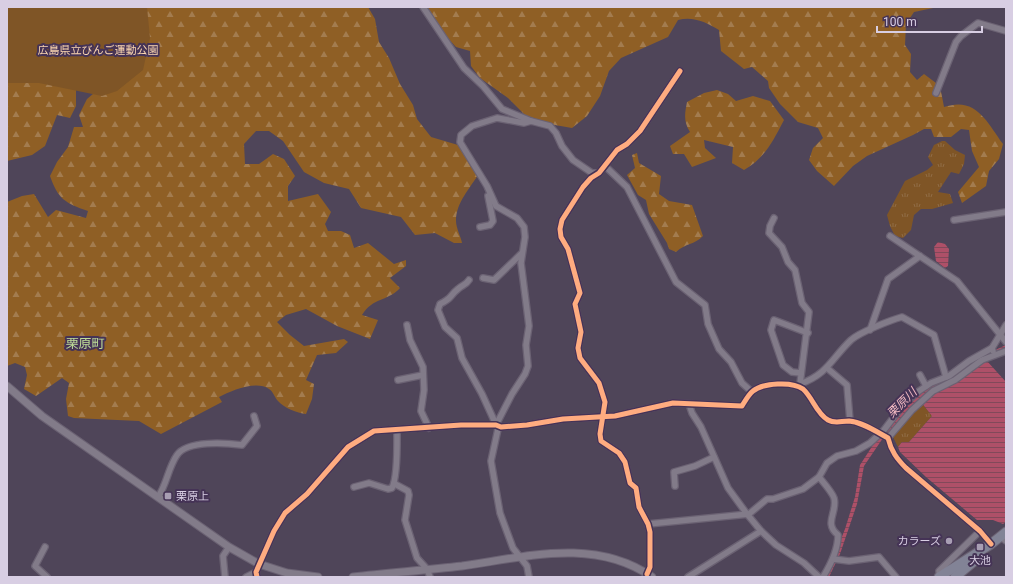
<svg xmlns="http://www.w3.org/2000/svg" width="1013" height="584" viewBox="0 0 1013 584" font-family="Roboto,'Noto Sans JP',sans-serif">
  <style>
    .grass { fill: url(#grass-tufts) }
    .forest { fill: url(#forest-firs) }
    .park { fill: #7f5526 }
    .water { fill: url(#water-rules) }
    .lines { fill: none; stroke-linecap: round; stroke-linejoin: round }
    .minor-casing { stroke: #6b6273; stroke-width: 8 }
    .tertiary-casing { stroke: #6b6273; stroke-width: 9 }
    .trunk-casing { stroke: #6b6273; stroke-width: 11 }
    .minor { stroke: #827b89; stroke-width: 5.5 }
    .tertiary { stroke: #827b89; stroke-width: 7 }
    .trunk { stroke: #828396; stroke-width: 9 }
    .cycleway-casing { stroke: #453356; stroke-width: 8 }
    .cycleway { stroke: #ffac80; stroke-width: 5 }
    .poi-dot { fill: #a89eb3; stroke: #453356; stroke-width: 1.5 }
    .labels { text-anchor: middle; stroke-width: 4; stroke-linejoin: round; paint-order: stroke }
    .park-label { font-size: 11px; fill: #fbd6b0; stroke: #453356 }
    .poi-label { font-size: 11px; fill: #d8cee3; stroke: #453356; text-anchor: start }
    .water-label { font-size: 12px; font-style: italic; fill: #f0b8c1; stroke: #453356 }
    .quarter-label { font-size: 13px; fill: #bfdf98; stroke: #453356 }
  </style>
  <defs>
    <pattern id="grass-tufts" width="24" height="20" patternUnits="userSpaceOnUse"><rect width="24" height="20" fill="#7f5526"/><path d="M3 7l-1-3M5 7V3M7 7l1-3M15 17l-1-3M17 17v-4M19 17l1-3" fill="none" stroke="#906c45"/></pattern>
    <pattern id="forest-firs" width="22" height="20" patternUnits="userSpaceOnUse"><rect width="22" height="20" fill="#8f5f25"/><path d="M5 1l3.5 6h-7zM16 11l3.5 6h-7z" fill="#a37c4f"/></pattern>
    <pattern id="water-rules" width="6" height="5" patternUnits="userSpaceOnUse"><rect width="6" height="5" fill="#ae5068"/><path d="M0 2.5h6" fill="none" stroke="#82495a"/></pattern>
  </defs>
  <rect width="100%" height="100%" fill="#4f4559"/>
  <g class="grass">
    <polygon points="942,141 945,141 955,150 965,155 964,164 959,174 951,172 938,192 950,194 953,203 932,209 921,209 914,215 911,230 903,238 895,236 890,226 887,215 905,181 927,170 933,165 928,157 934,145"/>
    <polygon points="921,402 932,416 909,442 902,442 898,447 892,435"/>
  </g>
  <g class="forest">
    <path d="M 135,7 L 368,7 L 375,19 L 379,42 L 389,58 L 400,84 L 413,105 L 417,119 L 431,137 L 458,145 L 479,173 C 470,189 456,202 456,221 C 456,228 461,237 462,243 L 454,243 L 435,233 L 415,235 L 401,217 L 361,208 L 349,189 L 324,183 L 304,172 L 283,141 L 269,131 L 256,131 L 244,144 L 245,164 L 259,164 L 273,154 L 284,159 L 295,176 L 288,186 L 288,201 L 318,194 L 331,212 L 325,224 L 328,231 L 341,231 L 350,235 L 354,248 L 368,243 L 394,264 L 406,260 L 406,266 L 390,278 L 400,288 C 387,302 373,297 362,315 L 378,320 L 370,339 L 337,326 L 306,309 L 286,315 L 277,322 L 290,335 L 304,346 L 344,339 L 348,342 L 336,353 L 317,355 L 306,380 L 314,384 L 312,399 L 306,414 C 297,413 284,408 278,401 C 275,398 273,391 269,389 C 256,380 231,391 219,397 L 222,402 L 161,434 L 139,421 L 74,418 L 68,416 L 66,399 L 69,383 L 62,378 L 36,396 L 24,389 L 27,375 L 25,367 L 15,363 L 7,366 L 7,202 L 22,196 L 34,194 L 48,217 L 56,210 L 86,218 L 88,211 C 65,203 58,199 50,176 L 57,162 L 68,147 L 74,127 L 83,127 L 79,115 L 87,99 L 100,88 Z"/>
    <path d="M 426,7 L 938,7 L 914,12 L 906,24 L 905,45 L 911,54 L 910,72 L 917,80 L 924,74 L 940,86 L 944,107 C 976,96 987,122 1003,144 L 999,159 L 989,171 L 986,186 L 962,203 L 958,192 L 979,167 L 972,151 L 969,130 L 961,129 L 951,137 L 934,137 L 931,129 L 924,129 L 913,135 L 867,156 L 853,166 L 834,186 L 817,171 L 809,160 L 813,148 L 823,138 L 818,128 L 798,122 L 780,104 L 769,88 L 768,81 L 752,67 L 744,69 L 721,51 L 719,30 C 706,22 693,16 678,20 L 668,37 L 621,58 L 609,71 L 600,96 L 587,116 L 572,128 L 532,121 L 527,117 L 508,98 L 480,78 L 471,66 L 470,51 L 456,47 L 443,33 Z"/>
    <polygon points="7,72 76,84 76,106 70,118 57,115 45,146 32,155 7,161"/>
    <path d="M 717,90 L 728,94 L 736,101 L 753,96 L 770,101 L 784,120 C 773,141 765,158 744,170 L 732,163 L 733,147 L 704,140 L 705,148 L 716,158 L 692,167 L 684,154 L 673,154 L 670,146 L 690,132 C 683,121 685,113 687,102 L 704,93 Z"/>
    <path d="M 637,153 L 639,163 L 661,176 L 659,194 L 669,201 L 692,205 L 703,236 C 694,245 686,243 676,252 L 669,249 L 667,243 L 649,214 L 646,200 L 638,195 L 627,175 L 635,168 L 632,155 Z"/>
  </g>
  <polygon class="park" points="7,7 147,7 150,38 143,70 117,91 102,96 39,83 7,83"/>
  <g class="water">
    <polygon points="938,242 945,244 949,249 948,266 945,268 936,261 934,247"/>
    <polygon points="1006,345 1006,347 984,356 954,378 932,390 918,401 883,438 864,466 857,504 840,554 829,577 826,577 845,529 855,497 860,465 873,445 917,394 969,362"/>
    <polygon points="987,361 1006,382 1006,522 1003,524 993,520 977,520 926,477 900,452 898,447 902,442 909,442 932,416 921,402 975,365"/>
  </g>
  <g class="lines">
    <defs>
      <g id="minor">
        <polyline points="423,7 464,68 483,86 502,109 531,121"/>
        <polyline points="936,93 956,42 961,36 978,23 1006,31"/>
        <polyline points="605,166 627,187 676,282 705,305 708,324 719,349 731,362 742,383 752,392"/>
        <polyline points="774,218 770,226 769,233 782,247 788,262 795,270 802,303 809,312 800,384"/>
        <polyline points="954,220 1006,212"/>
        <polyline points="480,227 490,225 493,221 488,196"/>
        <polyline points="890,236 957,281 1006,342"/>
        <polyline points="483,278 494,280 521,254"/>
        <path d="M 469,280 C 466,285 462,285 458,289 C 449,296 453,298 440,304 L 438,310 L 445,327 L 457,338 L 462,358 L 482,394 L 498,429 L 491,461 L 500,513 L 513,548 L 527,566 L 529,577"/>
        <polyline points="407,325 410,340 423,367 424,390 421,411 429,428"/>
        <polyline points="870,330 888,279 920,256"/>
        <polyline points="993,351 992,348 1006,325"/>
        <polyline points="827,368 847,385 850,421"/>
        <polyline points="801,373 792,372 783,365 771,330 774,320 808,333"/>
        <polyline points="920,375 926,386"/>
        <polyline points="398,380 423,375"/>
        <path d="M 799,387 L 800,384 C 828,374 832,358 851,340 C 860,332 891,320 902,317 L 934,335 L 946,377"/>
        <polyline points="689,404 692,413 701,427 728,488 747,514 761,531 776,545 804,563 819,577"/>
        <polyline points="496,425 512,394 525,374 528,366 526,345 529,326 521,263 525,237 524,227 517,218 496,206 487,186 460,142 461,135 472,126 497,118 524,123 531,121 550,126 556,133 562,146 573,160 592,173 598,173"/>
        <polyline points="888,438 912,410 933,391 955,380 982,360 1006,351"/>
        <path d="M 819,477 C 823,482 832,492 834,498 C 838,512 823,523 838,535 C 838,550 831,564 823,577"/>
        <polyline points="395,484 408,491 409,495 405,520 417,558 427,569 430,577"/>
        <polyline points="675,486 674,472 695,466 714,457"/>
        <path d="M 354,487 L 369,483 L 388,489 L 392,488 C 398,476 397,445 397,431"/>
        <path d="M 158,497 C 167,484 168,468 177,455 C 187,440 226,443 242,445 L 257,426 L 254,416"/>
        <polyline points="648,524 749,514 767,499 773,499 803,489 819,477 827,463 837,456 856,451 870,443 884,430 903,405 919,391 931,383 949,376 969,361 992,348"/>
        <polyline points="1001,537 1006,541"/>
        <polyline points="45,547 35,566 47,577"/>
        <polyline points="833,559 849,561 879,557 896,577"/>
        <polyline points="647,574 650,567 650,532 648,524 639,507 636,488 630,483 625,462 619,453 601,441 600,434 605,402 599,383 580,358 578,348 581,332 575,304 580,293 568,249 561,237 560,229 562,220 583,187 591,178 599,173 617,150 627,144 640,131 680,71"/>
        <polyline points="225,577 223,556 229,547"/>
        <polyline points="246,577 256,572"/>
        <path d="M 257,577 L 256,572 L 274,531 L 285,513 L 307,494 L 348,447 L 374,431 L 461,425 L 496,425 L 501,427 L 527,425 L 563,419 L 615,416 L 673,403 L 742,406 C 745,401 749,394 753,391 C 763,383 792,381 803,389 C 813,398 816,413 828,420 C 835,424 841,421 849,421 C 862,422 877,432 888,438 C 891,451 897,459 906,468 L 980,531 L 991,544"/>
        <polyline points="688,577 761,531"/>
        <polyline points="940,577 939,571 980,531"/>
      </g>
      <g id="tertiary">
        <polyline points="7,386 42,416 229,547 259,564 287,573 318,577"/>
        <path d="M 353,577 C 390,573 426,570 462,566 C 526,557 594,537 652,577"/>
      </g>
      <g id="trunk">
        <polyline points="939,577 991,544 1006,532"/>
        <polyline points="955,577 978,558"/>
      </g>
    </defs>
    <use href="#minor" class="minor-casing"/>
    <use href="#tertiary" class="tertiary-casing"/>
    <use href="#trunk" class="trunk-casing"/>
    <use href="#minor" class="minor"/>
    <use href="#tertiary" class="tertiary"/>
    <use href="#trunk" class="trunk"/>
    <defs>
      <g id="cycleway">
        <polyline points="647,574 650,567 650,532 648,524 639,507 636,488 630,483 625,462 619,453 601,441 600,434 605,402 599,383 580,358 578,348 581,332 575,304 580,293 568,249 561,237 560,229 562,220 583,187 591,178 599,173 617,150 627,144 640,131 680,71"/>
        <path d="M 257,577 L 256,572 L 274,531 L 285,513 L 307,494 L 348,447 L 374,431 L 461,425 L 496,425 L 501,427 L 527,425 L 563,419 L 615,416 L 673,403 L 742,406 C 745,401 749,394 753,391 C 763,383 792,381 803,389 C 813,398 816,413 828,420 C 835,424 841,421 849,421 C 862,422 877,432 888,438 C 891,451 897,459 906,468 L 980,531 L 991,544"/>
      </g>
    </defs>
    <use href="#cycleway" class="cycleway-casing"/>
    <use href="#cycleway" class="cycleway"/>
  </g>
  <g class="poi-dot">
    <rect x="164" y="492" width="8" height="8" rx="2"/>
    <circle cx="949" cy="541" r="4"/>
    <rect x="976" y="543" width="8" height="8" rx="2"/>
  </g>
  <g class="labels">
    <g class="park-label">
      <text x="98" y="54">広島県立びんご運動公園</text>
    </g>
    <g class="poi-label">
      <text x="176" y="500">栗原上</text>
      <text x="941" y="545" text-anchor="end">カラーズ</text>
      <text x="980" y="564" text-anchor="middle">大池</text>
    </g>
    <g class="water-label">
      <text transform="translate(902 403) rotate(-45)" y="4">栗原川</text>
    </g>
    <g class="quarter-label">
      <text x="85" y="348">栗原町</text>
    </g>
  </g>
  <rect width="1013" height="584" fill="none" stroke="#d8cee3" stroke-width="16"/>
  <path d="M877 26v6h105v-6" fill="none" stroke="#d8cee3" stroke-width="2"/>
  <text x="883" y="26" font-size="12" fill="#d8cee3" stroke="#453356" stroke-width="3" paint-order="stroke">100 m</text>
</svg>
